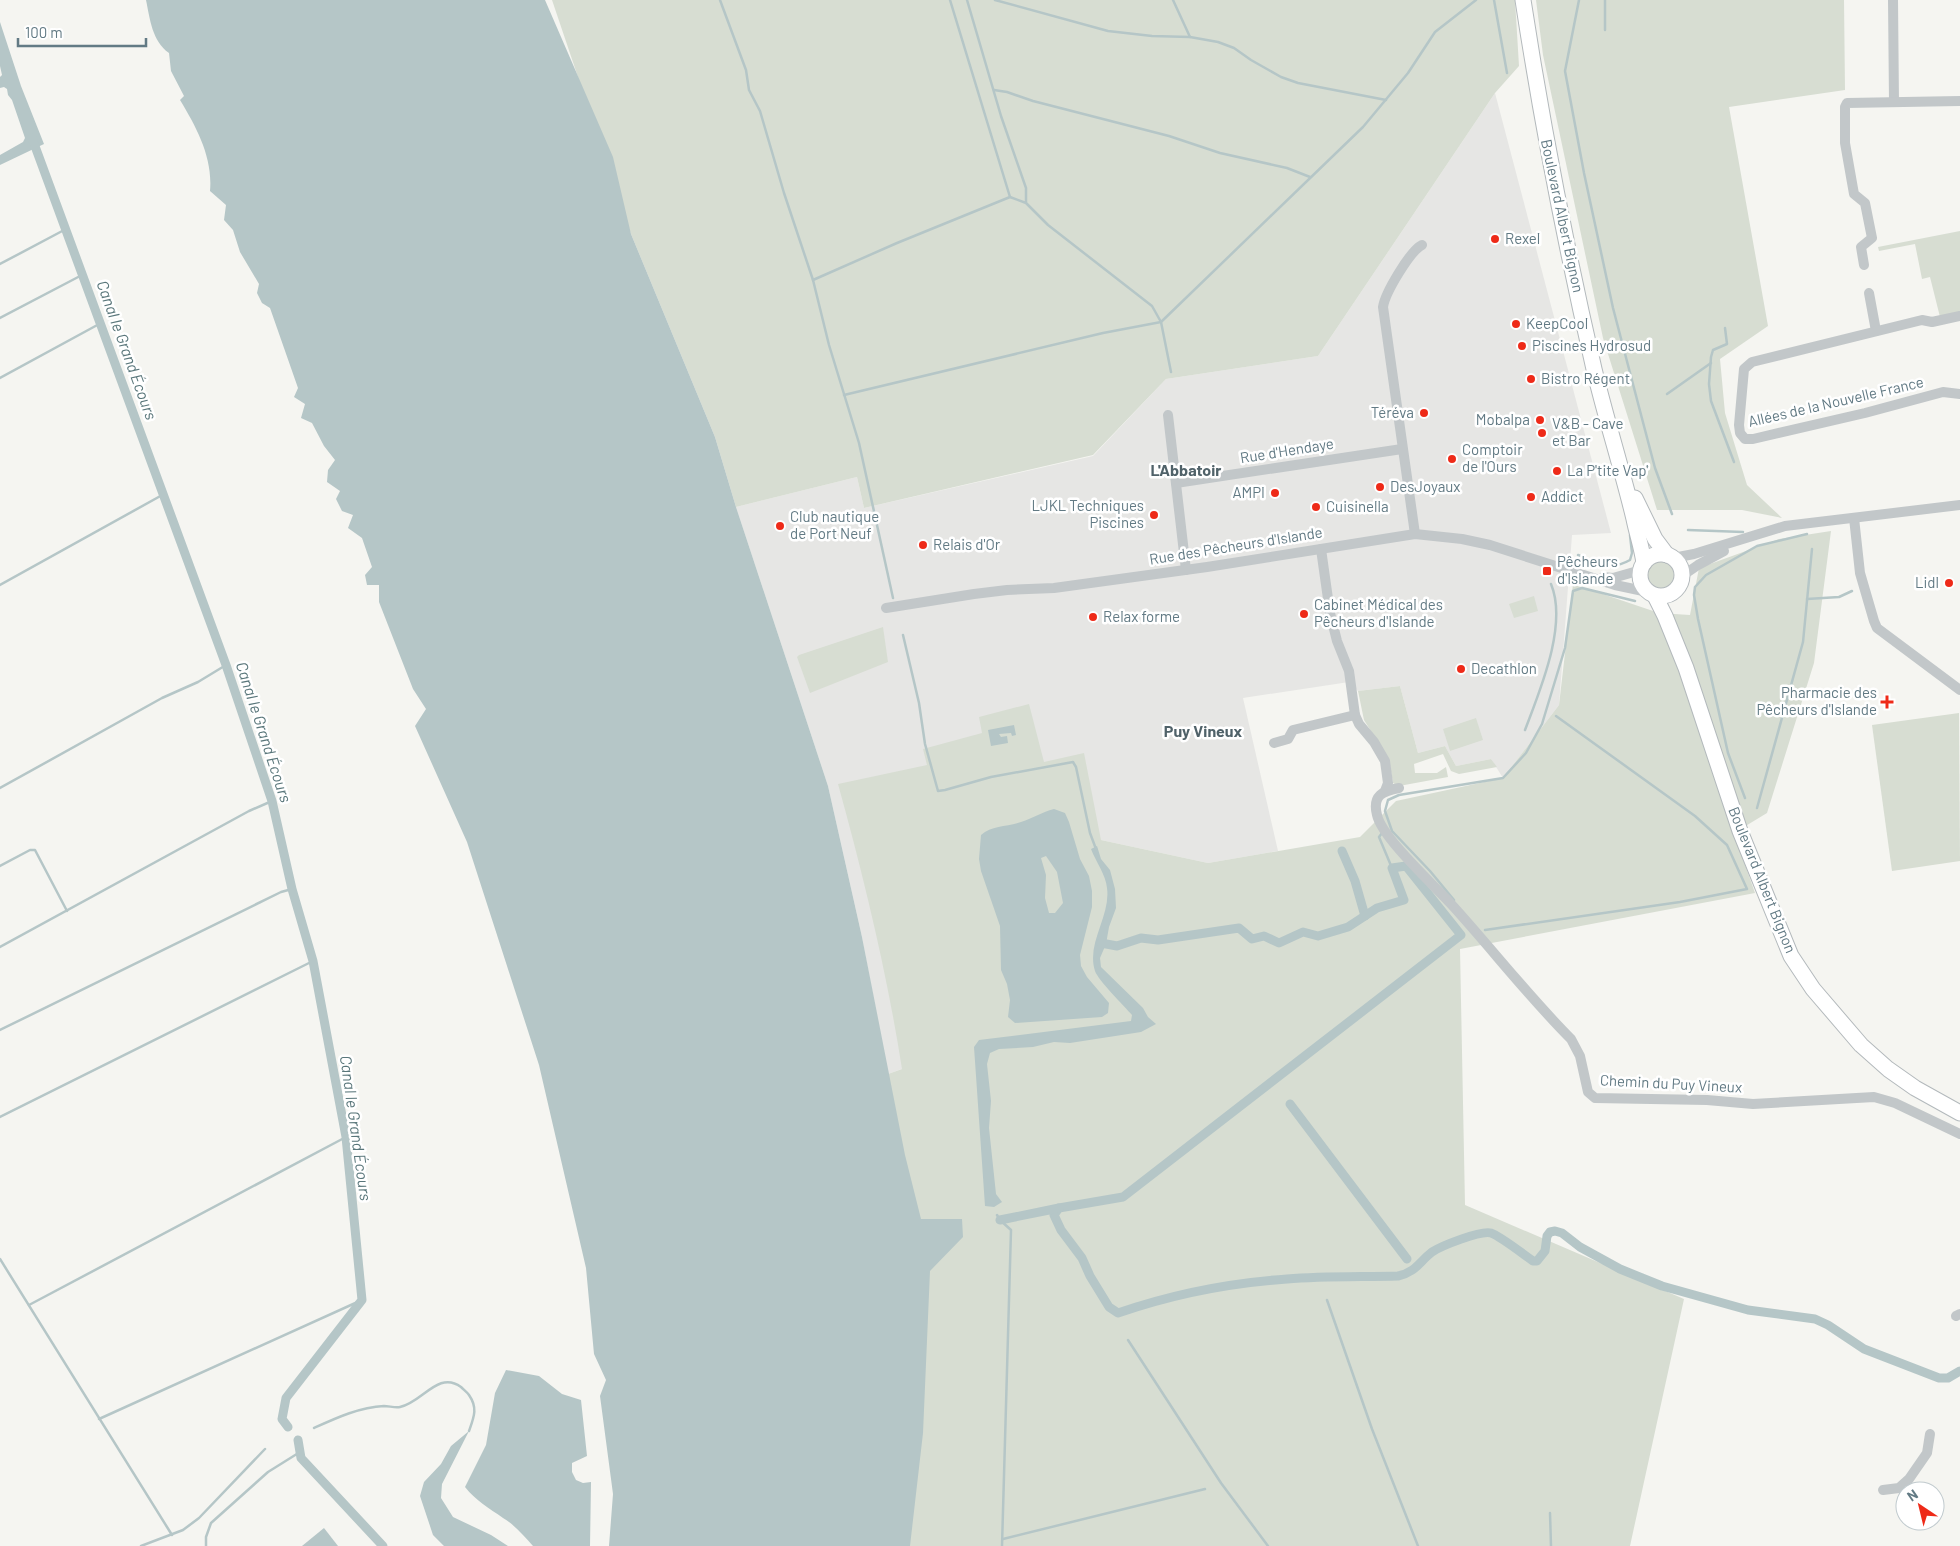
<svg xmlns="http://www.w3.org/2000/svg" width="1960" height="1546" viewBox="0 0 1960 1546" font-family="Barlow,sans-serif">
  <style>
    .built { fill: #e6e6e4 }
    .green { fill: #d7ddd2 }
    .water { fill: #b5c6c7; fill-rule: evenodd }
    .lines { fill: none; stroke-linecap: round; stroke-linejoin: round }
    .stream { stroke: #b5c6c7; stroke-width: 2.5 }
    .canal { stroke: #b5c6c7; stroke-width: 9 }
    .primary-casing { stroke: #b3b9bc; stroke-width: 17 }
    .street { stroke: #c2c7c9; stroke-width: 10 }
    .primary { stroke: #fff; stroke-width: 15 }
    .poi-dot { fill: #ee2a18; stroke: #fff; stroke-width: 2 }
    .labels { text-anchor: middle; stroke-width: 5; stroke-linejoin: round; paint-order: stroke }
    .street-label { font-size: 15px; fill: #627a84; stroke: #fff }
    .poi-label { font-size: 15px; fill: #627a84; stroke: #fff; text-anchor: start }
    .water-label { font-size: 16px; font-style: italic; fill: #59767a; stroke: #fff }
    .neighbourhood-label { font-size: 16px; font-weight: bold; fill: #506269; stroke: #fff }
  </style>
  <rect width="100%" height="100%" fill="#f5f5f1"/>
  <polygon class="built" points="1495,93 1611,533 1572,535 1559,705 1503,778 1491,759 1456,766 1445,746 1418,753 1400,686 1358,691 1349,682 1243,698 1278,851 1208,863 1101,840 1008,1030 888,1074 862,937 828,786 736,507 857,477 864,508 1093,456 1166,379 1318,356"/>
  <g class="green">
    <polygon points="552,0 1515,0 1519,66 1495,93 1318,356 1166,379 1093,455 864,508 857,477 736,507 715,437 631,234"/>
    <polygon points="1536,0 1844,0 1845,90 1729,107 1768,326 1720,359 1725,413 1747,485 1782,518 1742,510 1657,510 1603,338 1543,55"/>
    <polygon points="1960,231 1960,312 1940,317 1930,277 1922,279 1915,244 1879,251 1878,247"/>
    <path d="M 1831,531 L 1814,663 L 1767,813 L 1734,833 L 1755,893 L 1460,949 L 1465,1205 L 1684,1299 L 1630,1546 L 874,1546 L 916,1233 L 888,1074 L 902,1069 C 887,973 864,878 838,784 L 927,765 L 923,749 L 982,733 L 979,717 L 1029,704 L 1044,762 L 1084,753 L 1101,840 L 1208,863 L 1360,837 L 1396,801 L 1503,778 L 1559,705 L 1573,584 L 1659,613 L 1690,615 L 1699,568 L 1779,539 Z"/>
    <circle cx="1662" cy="574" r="15"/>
    <polygon points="1534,596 1538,611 1514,618 1509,604"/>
    <polygon points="883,627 888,662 810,693 797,657 799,655"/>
    <polygon points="1400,686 1418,753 1445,746 1456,766 1491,759 1497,767 1459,774 1451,771 1443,754 1414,764 1415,773 1437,773 1446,767 1448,777 1399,786 1393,783 1389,760 1364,720 1358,691"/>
    <polygon points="1959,713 1960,861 1892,871 1872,725"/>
    <polygon points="1476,718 1483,740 1450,751 1443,729"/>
  </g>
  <g class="water">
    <path d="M 146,0 L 545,0 L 613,157 L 631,234 L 715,437 L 736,507 L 828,786 L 862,937 L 905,1155 L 921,1219 L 962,1219 L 963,1237 L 930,1271 L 923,1433 L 910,1546 L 609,1546 L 613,1494 L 600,1396 L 606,1380 L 594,1354 L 586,1268 L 539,1065 L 467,842 L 415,726 L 426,709 L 413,689 L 379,602 L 379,585 L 367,585 L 365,575 L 372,567 L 362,538 L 348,528 L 353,515 L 342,511 L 336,499 L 340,491 L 327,482 L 328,470 L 335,460 L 324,446 L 312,423 L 301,418 L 305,404 L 294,397 L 298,388 L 270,308 L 262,303 L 257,293 L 259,284 L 240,252 L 233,230 L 224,220 L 226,205 L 210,191 C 213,158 197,128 180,100 L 184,96 L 171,71 L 169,53 C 152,41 150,19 146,0 Z"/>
    <polygon points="0,22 21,86 44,144 0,165 0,155 23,142 25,138 12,100 8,95 7,89 4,87 0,88 0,77 2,75 0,66"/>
    <polygon points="1014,725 1016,735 1012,736 1011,733 999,734 1001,737 1007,736 1008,743 991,746 988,730"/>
    <path d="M 1054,809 L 1065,813 L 1069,822 L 1080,859 L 1089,876 L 1092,891 L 1092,907 L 1080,955 L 1081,966 L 1087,977 L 1109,1003 L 1108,1013 L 1102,1017 L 1015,1023 L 1008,1017 L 1010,1000 L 1007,984 L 1001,970 L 1000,926 L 981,871 L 979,859 L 981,835 C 992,825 1007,827 1021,822 C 1033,818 1042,812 1054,809 ZM 1046,856 L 1057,872 L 1063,903 L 1055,913 L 1049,913 L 1045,898 L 1046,875 L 1041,858 Z"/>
    <path d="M 1097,846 L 1101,859 L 1110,870 L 1115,889 L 1116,908 L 1109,927 L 1106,944 L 1100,958 L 1101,967 L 1143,1008 L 1148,1017 L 1156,1024 L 1141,1032 L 1070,1043 L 1054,1042 L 1033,1047 L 999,1049 L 990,1053 L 987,1064 L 991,1101 L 989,1128 L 996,1194 L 1002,1202 L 994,1207 L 985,1206 L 974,1047 L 979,1040 L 1131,1021 L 1132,1015 C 1124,1006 1098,980 1095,971 C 1086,943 1111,916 1107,888 C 1106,875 1096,862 1091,849 Z"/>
    <path d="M 506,1370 L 539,1376 L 562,1394 L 581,1400 L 587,1456 L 572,1463 L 572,1472 L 576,1480 L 583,1483 L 591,1482 L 590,1546 L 533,1546 C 524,1536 515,1525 503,1518 C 489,1508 476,1501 465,1487 L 486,1445 L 495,1393 Z"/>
    <polygon points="469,1431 442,1484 441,1498 453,1517 491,1535 508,1546 444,1546 433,1535 420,1496 424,1482 441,1464 451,1446"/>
    <polygon points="324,1528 338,1546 302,1546"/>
  </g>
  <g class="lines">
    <g class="stream">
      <polyline points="720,0 746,70 749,90 760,111 784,193 813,280 829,345 859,443 893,598"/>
      <polyline points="950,0 1010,197"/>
      <polyline points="967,0 1001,116 1026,188 1026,202"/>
      <polyline points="995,0 1108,31 1152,36 1190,37 1218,42 1234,48 1251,60 1281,77 1298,83 1386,100"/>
      <polyline points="1173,0 1190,37"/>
      <polyline points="1494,0 1507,73"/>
      <polyline points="1579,0 1565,71 1584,173 1613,308 1655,468 1672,514"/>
      <polyline points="1605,0 1605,30"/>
      <polyline points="994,90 1007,92 1033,101 1169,136 1220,153 1287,168 1310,177"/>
      <polyline points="0,264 66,229"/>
      <polyline points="813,280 897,243 1010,197 1026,203 1048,225 1152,306 1161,322 1171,372"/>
      <polyline points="0,318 82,275"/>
      <polyline points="1725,328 1727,344 1713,350 1711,357 1709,384 1711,401 1734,462"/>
      <polyline points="0,378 101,323"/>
      <polyline points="1667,394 1711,363"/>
      <polyline points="844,395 1103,333 1161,322 1363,127 1408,73 1435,32 1476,0"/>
      <polyline points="1688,530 1743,532"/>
      <path d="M 1578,555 C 1596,563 1611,571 1630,560 L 1632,553 L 1630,535"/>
      <polyline points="0,585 164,494"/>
      <polyline points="1807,599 1839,597 1852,591"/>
      <polyline points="903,635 919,703 925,744 938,791 945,790 991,777 1073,762 1076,767 1090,833 1096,849"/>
      <path d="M 1525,730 C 1540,690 1568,625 1551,584"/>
      <polyline points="0,788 162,698 198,682 226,665"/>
      <polyline points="1745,798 1728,753 1698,619 1694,595 1695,587 1706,575 1757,546 1807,534"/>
      <polyline points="1757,808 1803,642 1812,549"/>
      <polyline points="1382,833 1379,837 1392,868"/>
      <polyline points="0,866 30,850 35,850 67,911"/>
      <polyline points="1454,900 1430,871 1392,831 1385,811 1388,800 1399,795 1503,778 1526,753 1542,724 1565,648 1573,591 1582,588 1635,601"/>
      <polyline points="1485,930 1680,902 1747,889 1727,845 1695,816 1556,716"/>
      <polyline points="0,947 249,811 272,801"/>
      <polyline points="0,1030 281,892 292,889"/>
      <polyline points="0,1117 313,961"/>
      <polyline points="997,1215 1000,1220 1011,1230 1002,1546"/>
      <polyline points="0,1259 172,1535"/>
      <polyline points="1327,1300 1372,1429 1418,1546"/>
      <polyline points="29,1305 346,1137"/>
      <polyline points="1128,1340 1221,1483 1268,1546"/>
      <polyline points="99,1419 362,1300"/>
      <path d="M 314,1428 C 336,1418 360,1407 384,1406 C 389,1406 395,1408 400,1407 C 422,1403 438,1370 461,1387 C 464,1390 467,1392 469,1395 C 478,1408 474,1417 469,1431"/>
      <polyline points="1550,1513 1551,1546"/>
      <polyline points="1003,1539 1205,1489"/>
      <polyline points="141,1546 183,1530 199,1518 265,1449"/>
      <polyline points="206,1546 206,1537 211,1523 268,1472 300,1452"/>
    </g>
    <g class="canal">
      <polyline points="32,138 226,665 272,801 292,889 313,961 346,1137 362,1300 286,1398 282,1419 288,1427"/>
      <polyline points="1342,851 1355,881 1365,916"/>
      <path d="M 1101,943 L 1117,946 L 1141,938 L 1158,940 L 1239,928 L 1252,939 L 1264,936 L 1279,943 L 1303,932 L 1318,936 L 1348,927 L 1377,908 L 1404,900 L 1392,868 L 1406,866 L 1461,935 L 1123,1197 L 1059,1208 L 1054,1215 L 1061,1230 L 1082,1258 L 1090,1276 L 1109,1307 L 1118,1313 C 1173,1294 1229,1283 1287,1279 C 1324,1276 1361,1277 1398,1276 C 1416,1272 1419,1262 1432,1252 C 1441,1246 1481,1230 1491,1233 C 1500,1236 1523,1254 1533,1261 L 1537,1261 L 1545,1251 L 1547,1236 L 1550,1232 L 1555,1231 L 1562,1233 L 1580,1247 L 1620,1269 L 1662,1286 L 1748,1310 L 1815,1319 L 1828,1325 L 1864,1349 L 1939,1378 L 1948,1378 L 1960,1371"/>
      <polyline points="1290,1104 1407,1259"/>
      <polyline points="1000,1220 1059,1208"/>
      <polyline points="298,1440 301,1458 383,1546"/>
    </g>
    <defs>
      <g id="primary">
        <path d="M 1523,0 C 1542,124 1566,247 1594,369 C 1606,419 1622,469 1634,519 C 1637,534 1642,548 1644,563"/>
        <polyline points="1635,498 1655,539 1667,555"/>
        <circle cx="1661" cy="575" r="21"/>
        <polyline points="1655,596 1665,616 1686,668 1740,831 1791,956 1813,989 1861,1045 1888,1069 1915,1088 1960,1113"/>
      </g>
    </defs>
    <use href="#primary" class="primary-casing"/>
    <g class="street">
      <polyline points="1893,0 1894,102"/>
      <polyline points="1864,265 1861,247 1872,238 1865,203 1854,194 1845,143 1845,107 1847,103 1960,101"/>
      <polyline points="1869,293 1876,331"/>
      <polyline points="1960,316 1932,322 1922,320 1752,362 1744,369 1739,425 1740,433 1745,439 1753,439 1865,413 1943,392 1960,394"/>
      <polyline points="1168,415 1186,570"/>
      <polyline points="1176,483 1402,449"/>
      <polyline points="1854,518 1860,573 1874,621 1877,628 1960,690"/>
      <path d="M 1415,534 L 1383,307 C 1385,293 1410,251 1422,245"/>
      <polyline points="1321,549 1330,613 1337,641 1349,671 1355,715 1359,724 1374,742 1385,761 1388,783 1385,791"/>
      <polyline points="1673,558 1694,554 1785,526 1960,505"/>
      <polyline points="1682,576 1698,565 1724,551"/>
      <polyline points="1603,577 1613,578 1641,570"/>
      <polyline points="886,608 974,594 1007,590 1054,588 1207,567 1415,534 1462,539 1490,545 1615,585 1648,592"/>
      <polyline points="1274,743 1288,739 1293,730 1355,715"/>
      <path d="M 1399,788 C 1383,791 1372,795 1377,815 C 1382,838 1434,885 1452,905 C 1492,949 1529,997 1571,1039 L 1580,1056 L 1588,1092 L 1595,1098 L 1707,1100 L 1753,1104 L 1874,1097 L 1895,1103 L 1960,1134"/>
      <polyline points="1956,1316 1960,1314"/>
      <polyline points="1883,1490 1899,1488 1909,1479 1927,1453 1930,1434"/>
    </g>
    <use href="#primary" class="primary"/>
  </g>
  <g class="poi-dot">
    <circle cx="1495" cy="239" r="5"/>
    <circle cx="1516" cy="324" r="5"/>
    <circle cx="1522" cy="346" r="5"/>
    <circle cx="1531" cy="379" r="5"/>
    <circle cx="1424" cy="413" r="5"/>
    <circle cx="1540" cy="420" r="5"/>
    <circle cx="1542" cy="433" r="5"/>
    <circle cx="1452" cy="459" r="5"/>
    <circle cx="1557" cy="471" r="5"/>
    <circle cx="1380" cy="487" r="5"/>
    <circle cx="1275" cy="493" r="5"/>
    <circle cx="1531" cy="497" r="5"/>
    <circle cx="1316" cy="507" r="5"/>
    <circle cx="1154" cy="515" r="5"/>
    <circle cx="780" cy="526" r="5"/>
    <circle cx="923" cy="545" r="5"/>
    <rect x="1542" y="566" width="10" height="10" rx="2.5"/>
    <circle cx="1949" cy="583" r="5"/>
    <circle cx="1304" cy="614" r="5"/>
    <circle cx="1093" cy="617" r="5"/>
    <circle cx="1461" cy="669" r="5"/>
    <path d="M1884.5 694.5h5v5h5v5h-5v5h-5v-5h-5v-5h5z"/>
  </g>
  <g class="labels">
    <g class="street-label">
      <text transform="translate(1562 216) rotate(78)" y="5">Boulevard Albert Bignon</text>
      <text transform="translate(1836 402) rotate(-13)" y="5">Allées de la Nouvelle France</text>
      <text transform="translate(1287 451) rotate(-9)" y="5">Rue d'Hendaye</text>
      <text transform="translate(1236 546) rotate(-9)" y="5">Rue des Pêcheurs d'Islande</text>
      <text transform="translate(1762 880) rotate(68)" y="5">Boulevard Albert Bignon</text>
      <text transform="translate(1671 1084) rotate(3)" y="5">Chemin du Puy Vineux</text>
    </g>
    <g class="poi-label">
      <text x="1505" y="244">Rexel</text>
      <text x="1526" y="329">KeepCool</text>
      <text x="1532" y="351">Piscines Hydrosud</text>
      <text x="1541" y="384">Bistro Régent</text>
      <text x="1414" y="418" text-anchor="end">Téréva</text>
      <text x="1530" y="425" text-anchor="end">Mobalpa</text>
      <text x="1552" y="429">V&amp;B - Cave<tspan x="1552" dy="17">et Bar</tspan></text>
      <text x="1462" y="455">Comptoir<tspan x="1462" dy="17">de l'Ours</tspan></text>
      <text x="1567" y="476">La P'tite Vap'</text>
      <text x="1390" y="492">DesJoyaux</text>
      <text x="1265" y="498" text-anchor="end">AMPI</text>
      <text x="1541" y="502">Addict</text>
      <text x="1144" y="511" text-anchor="end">LJKL Techniques<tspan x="1144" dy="17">Piscines</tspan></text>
      <text x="1326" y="512">Cuisinella</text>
      <text x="790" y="522">Club nautique<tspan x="790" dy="17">de Port Neuf</tspan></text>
      <text x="933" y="550">Relais d'Or</text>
      <text x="1557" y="567">Pêcheurs<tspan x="1557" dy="17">d'Islande</tspan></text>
      <text x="1939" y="588" text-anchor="end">Lidl</text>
      <text x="1314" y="610">Cabinet Médical des<tspan x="1314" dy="17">Pêcheurs d'Islande</tspan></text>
      <text x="1103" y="622">Relax forme</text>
      <text x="1471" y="674">Decathlon</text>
      <text x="1877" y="698" text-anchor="end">Pharmacie des<tspan x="1877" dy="17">Pêcheurs d'Islande</tspan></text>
    </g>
    <g class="water-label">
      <text transform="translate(127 350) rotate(70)" y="6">Canal le Grand Écours</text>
      <text transform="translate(264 732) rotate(72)" y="6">Canal le Grand Écours</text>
      <text transform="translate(356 1128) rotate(82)" y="6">Canal le Grand Écours</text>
    </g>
    <g class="neighbourhood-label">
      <text x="1186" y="476">L'Abbatoir</text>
      <text x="1203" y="737">Puy Vineux</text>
    </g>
  </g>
  <g transform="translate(1920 1506) rotate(325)"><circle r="24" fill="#ffffff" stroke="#c0cace"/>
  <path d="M0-4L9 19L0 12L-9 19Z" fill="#ee2a18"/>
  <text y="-8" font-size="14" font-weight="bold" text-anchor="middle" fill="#627a84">N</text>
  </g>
  <path d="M18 38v8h128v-8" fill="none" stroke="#627a84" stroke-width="2.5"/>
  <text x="25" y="38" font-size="15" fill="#627a84" stroke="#ffffff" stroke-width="4" paint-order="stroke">100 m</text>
</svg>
